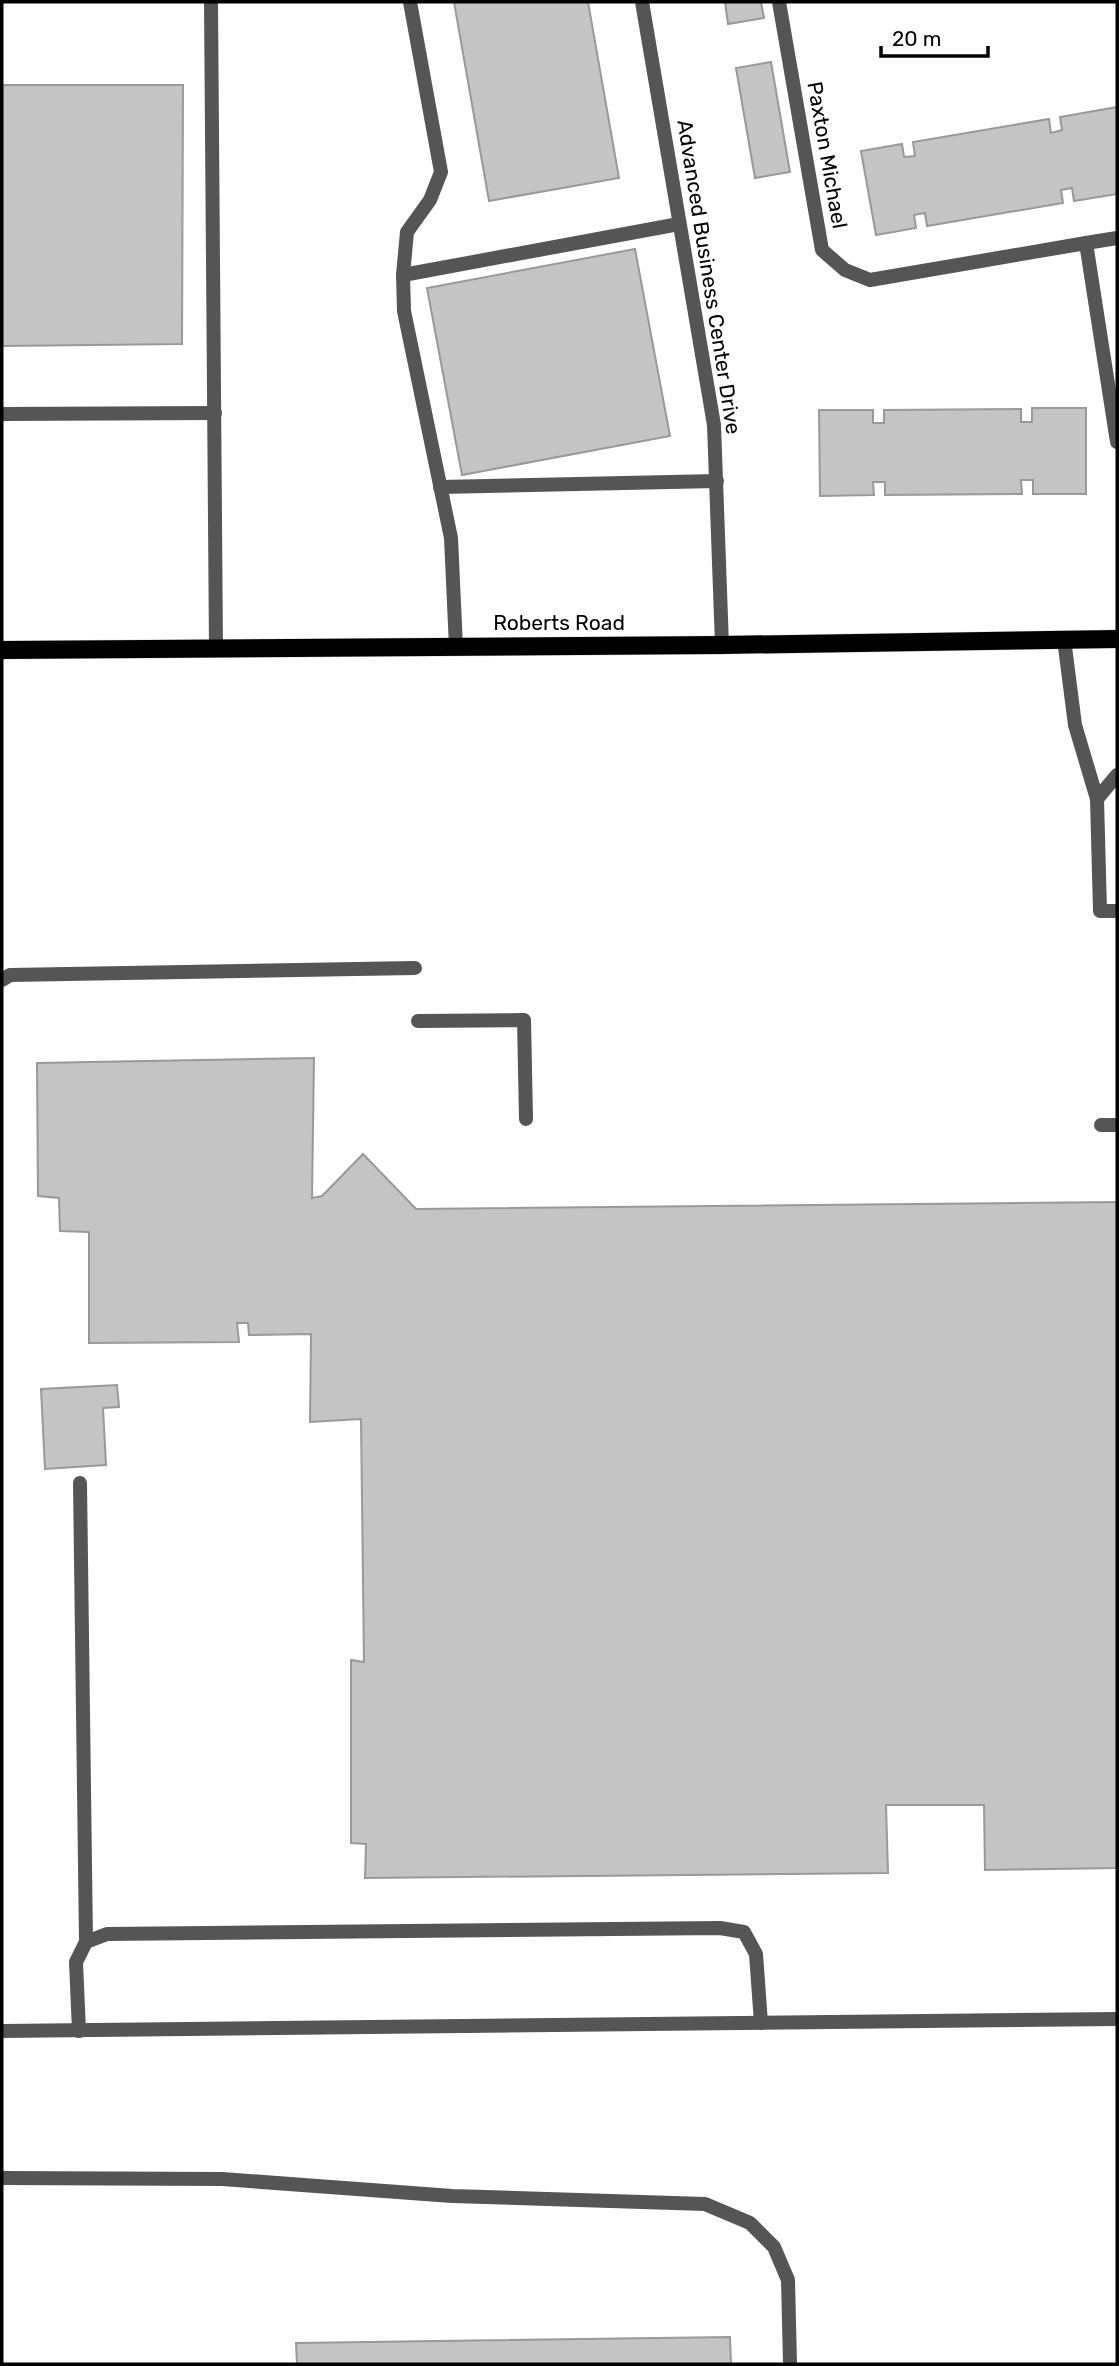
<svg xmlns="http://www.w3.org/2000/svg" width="1119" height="2366" viewBox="0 0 1119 2366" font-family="Rubik,sans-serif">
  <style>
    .building { fill: #c4c4c4; stroke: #999; stroke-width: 2 }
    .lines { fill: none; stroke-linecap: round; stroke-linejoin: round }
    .primary-casing { stroke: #dbdbdb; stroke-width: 19 }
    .service { stroke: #555; stroke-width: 14 }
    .primary { stroke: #000; stroke-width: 18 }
    .labels { text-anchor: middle; stroke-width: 5; stroke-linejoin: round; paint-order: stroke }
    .street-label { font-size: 21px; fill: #000; stroke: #fff }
  </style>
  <rect width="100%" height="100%" fill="#fff"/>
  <g class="building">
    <polygon points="454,2 588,2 619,178 489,201"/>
    <polygon points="725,2 761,2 764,18 728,24"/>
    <polygon points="771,62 790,172 755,178 736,68"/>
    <polygon points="2,85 183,85 182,344 2,346"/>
    <polygon points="1117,107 1117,194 1074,201 1072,188 1061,190 1063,203 927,226 925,213 914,215 916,228 876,235 861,151 902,144 904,157 915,156 913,142 1049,119 1051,133 1062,130 1060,117"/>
    <polygon points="635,249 670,436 462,475 427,288"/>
    <polygon points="1032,408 1086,408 1086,494 1033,494 1033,480 1021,480 1022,494 885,495 885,482 873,482 874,495 820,496 819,410 873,410 873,423 884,423 884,410 1021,409 1021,422 1032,422"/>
    <polygon points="314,1058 312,1198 322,1196 363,1154 416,1209 1117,1202 1117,1868 985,1870 984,1805 886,1805 888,1873 365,1878 366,1844 351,1843 351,1660 364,1662 361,1419 310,1422 311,1334 249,1335 248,1323 237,1323 239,1342 89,1343 89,1232 60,1231 59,1198 38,1196 37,1063"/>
    <polygon points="117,1385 119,1407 103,1408 106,1465 45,1469 41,1389"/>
    <polygon points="730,2337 731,2364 297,2364 296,2343"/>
  </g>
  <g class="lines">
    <defs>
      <polyline id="primary" points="2,650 722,645 1117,639"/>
    </defs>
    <use href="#primary" class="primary-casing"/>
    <g class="service">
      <polyline points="211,2 216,649"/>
      <polyline points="410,2 441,172 430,200 407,232 403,275 404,311 451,538 456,647"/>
      <polyline points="642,2 714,425 722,645"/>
      <polyline points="779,2 822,250 845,270 870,280 1086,243"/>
      <polyline points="1117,238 1086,243 1117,442"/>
      <polyline points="403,275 679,224"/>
      <polyline points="2,414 215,413"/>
      <polyline points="440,487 717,481"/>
      <polyline points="1064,639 1075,725 1097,799 1100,911 1117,911"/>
      <polyline points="1097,799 1117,775"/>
      <polyline points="2,980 10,975 415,968"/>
      <polyline points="418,1021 524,1020 526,1119"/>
      <polyline points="1101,1125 1117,1125"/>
      <polyline points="80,1483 86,1942"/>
      <polyline points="2,2031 1117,2019"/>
      <polyline points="79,2031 76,1962 86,1942 107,1934 720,1928 744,1932 756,1954 761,2023"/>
      <polyline points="2,2178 222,2179 452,2196 705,2204 750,2223 774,2247 788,2280 790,2364"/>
    </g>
    <use href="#primary" class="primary"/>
  </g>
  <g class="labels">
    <g class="street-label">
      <text transform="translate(827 155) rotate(80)" y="7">Paxton Michael</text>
      <text transform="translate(709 277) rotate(81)" y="7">Advanced Business Center Drive</text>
      <text x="559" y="630">Roberts Road</text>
    </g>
  </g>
  <rect width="1119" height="2366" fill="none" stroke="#000000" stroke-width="7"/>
  <path d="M881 46v10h107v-10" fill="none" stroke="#000000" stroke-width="3.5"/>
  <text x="892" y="46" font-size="21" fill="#000000" stroke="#ffffff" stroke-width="5" paint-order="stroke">20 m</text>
</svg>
